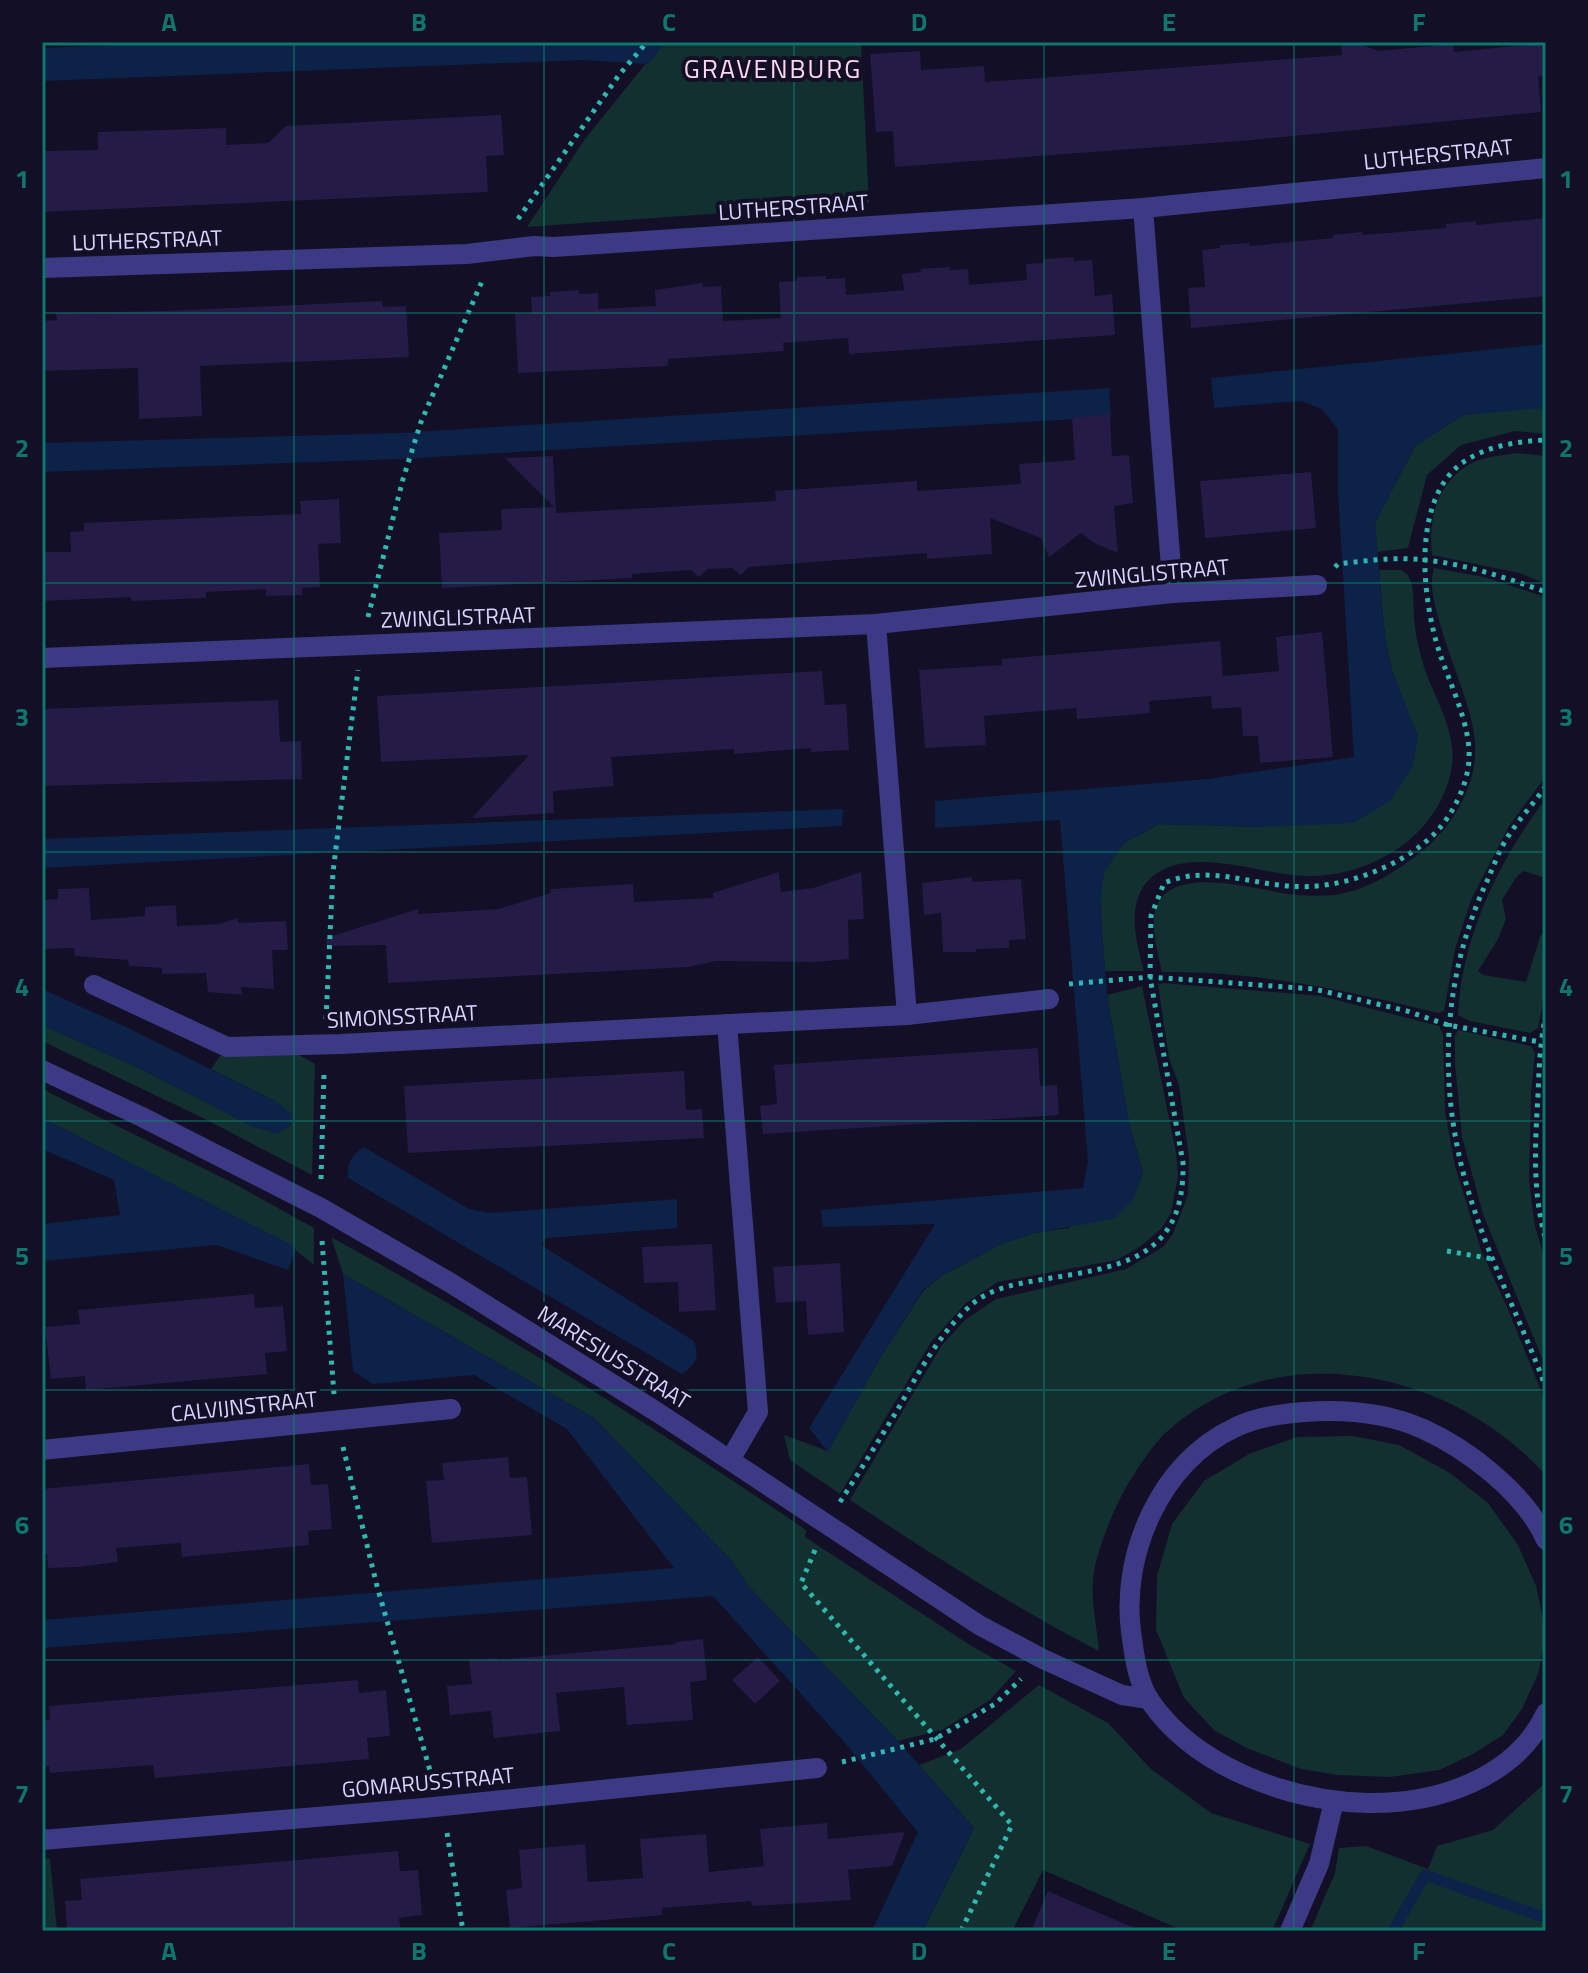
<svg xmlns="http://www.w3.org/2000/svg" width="1588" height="1973" viewBox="0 0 1588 1973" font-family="'Titillium Web',sans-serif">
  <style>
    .green { fill: #12302f }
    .water { fill: #0c2248 }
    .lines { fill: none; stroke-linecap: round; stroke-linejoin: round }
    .stream { stroke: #0c2248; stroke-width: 11 }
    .building { fill: #241b47 }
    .path { stroke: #2fb8b0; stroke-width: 5; stroke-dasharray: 4 6; stroke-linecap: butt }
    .street { stroke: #3d3a85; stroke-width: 20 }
    .grid { fill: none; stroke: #0f766e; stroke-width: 2; stroke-opacity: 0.55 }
    .labels { text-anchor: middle; stroke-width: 8; stroke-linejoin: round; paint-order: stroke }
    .street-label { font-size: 22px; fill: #d9d4ff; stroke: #130f26 }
    .quarter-label { font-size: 26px; letter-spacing: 2px; fill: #ffd6f0; stroke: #130f26 }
    .neatline { fill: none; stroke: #0f766e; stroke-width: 3 }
    .grid-label { font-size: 26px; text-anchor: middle; font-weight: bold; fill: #0f766e }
  </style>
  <rect width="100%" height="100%" fill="#130f26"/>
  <g class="green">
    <polygon points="663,42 861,42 869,203 527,227 585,139"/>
    <polygon points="1523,408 1546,408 1546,434 1515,431 1461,445 1427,475 1408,548 1377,552 1375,523 1415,446 1463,415"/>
    <path d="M 1517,453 L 1546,456 L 1546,584 L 1519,573 L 1432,555 C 1427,516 1440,475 1479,460 C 1491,456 1505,455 1517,453 Z"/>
    <path d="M 1434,568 L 1484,577 L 1546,597 L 1546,776 L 1509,826 L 1471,900 L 1455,949 L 1444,1011 L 1438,1013 C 1342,989 1262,972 1162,972 C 1158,955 1153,936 1154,918 C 1160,857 1260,892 1297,895 C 1309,896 1323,896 1334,895 C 1365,891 1396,872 1420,853 C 1452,828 1478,785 1475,743 C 1473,709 1450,661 1441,627 C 1436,609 1428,587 1434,568 Z"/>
    <path d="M 1379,570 L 1401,570 C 1404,572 1407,573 1409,577 C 1415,588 1413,607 1414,619 C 1416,640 1421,659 1428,678 C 1439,705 1456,735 1452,765 C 1443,831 1377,875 1312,876 C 1265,877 1193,844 1153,876 C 1125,899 1135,939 1144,971 L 1105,971 L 1100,903 L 1103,872 L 1124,843 L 1159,824 L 1262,827 L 1417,736 L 1392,670 L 1385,638 Z"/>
    <path d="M 1546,798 L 1546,878 L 1523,871 L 1515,879 L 1502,900 L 1506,919 L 1498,939 L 1478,971 L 1483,975 L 1526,982 L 1540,937 L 1546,928 L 1546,988 L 1538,1028 L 1530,1033 L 1470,1021 L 1458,1015 C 1462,935 1499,861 1546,798 Z"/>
    <path d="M 1163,983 L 1321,996 L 1439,1026 L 1443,1034 L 1445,1112 L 1455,1166 L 1481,1250 L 1507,1307 L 1546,1403 L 1546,1476 C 1456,1372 1281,1332 1170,1429 C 1153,1443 1141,1464 1129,1482 C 1115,1506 1096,1550 1093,1579 C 1091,1602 1097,1628 1099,1651 C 1012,1606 931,1554 850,1500 L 942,1345 L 965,1320 L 996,1299 L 1126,1269 L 1163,1247 L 1173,1234 L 1188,1195 L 1189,1158 L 1179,1085 L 1169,1059 L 1158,984 Z"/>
    <polygon points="1142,986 1176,1152 1178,1176 1171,1213 1161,1229 1141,1246 1117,1260 998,1282 966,1303 931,1342 840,1494 790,1460 784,1435 828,1451 880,1358 923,1291 943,1275 1003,1243 1034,1233 1069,1228 1143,1173 1129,1123 1107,995"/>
    <polygon points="42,1025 141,1069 254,1127 277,1102 211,1069 220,1056 299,1055 315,1064 312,1175 205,1119 42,1041"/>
    <polygon points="1458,1030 1531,1046 1535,1053 1531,1094 1529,1181 1535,1227 1546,1262 1546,1368 1483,1214 1462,1137 1455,1064 1455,1036"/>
    <polygon points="42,1089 233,1183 314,1228 314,1265 285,1242 42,1118"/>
    <path d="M 331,1237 C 495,1327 652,1425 806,1530 L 805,1537 L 970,1645 L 1016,1671 L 990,1700 L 942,1730 L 898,1741 L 749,1587 L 731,1560 L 594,1418 L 343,1274 Z"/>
    <polygon points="1353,1436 1399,1445 1450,1473 1488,1503 1518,1545 1536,1586 1546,1634 1538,1674 1522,1709 1503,1735 1473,1754 1439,1770 1390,1777 1338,1775 1301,1769 1249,1749 1215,1731 1184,1698 1156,1630 1157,1576 1172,1524 1204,1481 1249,1454 1297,1437"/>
    <polygon points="1039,1685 1108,1723 1151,1769 1211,1813 1310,1844 1272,1931 1184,1931 1043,1870 1012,1931 923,1931 974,1828 919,1765 961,1749"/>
    <polygon points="1546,1782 1546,1931 1310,1931 1335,1873 1339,1848 1366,1846 1428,1869 1437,1846 1493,1830"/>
    <polygon points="42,1859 50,1859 57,1931 42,1931"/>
  </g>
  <g class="water">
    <polygon points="191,42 666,42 648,64 582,60 42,81 42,48"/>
    <polygon points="1546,344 1546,408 1463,415 1415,446 1375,523 1385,638 1392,670 1418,736 1413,766 1390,801 1353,823 1262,827 1159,824 1124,843 1104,872 1100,903 1107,995 1129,1123 1143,1173 1133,1200 1114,1219 1034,1233 1003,1243 943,1275 923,1290 880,1358 828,1452 809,1428 935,1224 823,1227 821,1210 1083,1188 1088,1162 1060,820 935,828 935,801 1208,779 1354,757 1338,493 1338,429 1322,409 1301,401 1214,408 1211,378"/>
    <polygon points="1109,388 1111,417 399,459 42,472 42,443 401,433"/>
    <polygon points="843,809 842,826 42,868 42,839"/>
    <polygon points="42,989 126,1027 277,1102 292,1114 290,1126 278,1134 254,1127 141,1069 42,1025"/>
    <polygon points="42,1118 286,1242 296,1249 288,1270 217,1245 42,1261 42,1224 120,1215 114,1180 42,1149"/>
    <path d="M 364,1147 L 469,1209 L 491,1213 L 677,1199 L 677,1228 L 546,1238 L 541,1245 L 694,1341 C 700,1357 696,1364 682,1374 L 348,1178 C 347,1162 351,1156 364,1147 Z"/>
    <polygon points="343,1274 594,1418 731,1560 749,1587 898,1741 974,1828 923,1931 872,1931 918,1832 845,1743 713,1596 42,1648 42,1620 674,1568 567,1429 474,1375 373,1384 353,1371"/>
  </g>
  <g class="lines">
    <polyline class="stream" points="1393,1931 1425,1875 1546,1918"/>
  </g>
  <g class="building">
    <polygon points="1341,42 1353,42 1379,51 1453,44 1454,52 1546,43 1546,75 1538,76 1541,112 1252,140 895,167 893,131 876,132 870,54 920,51 921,70 984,66 985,82 1342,55"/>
    <polygon points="501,115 504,155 486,156 488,192 42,212 42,151 98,150 98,132 226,128 226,145 268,143 286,126"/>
    <polygon points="1546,218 1546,296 1191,328 1188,288 1205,287 1202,250 1220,248 1220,245 1249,243 1250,246 1333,238 1333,235 1362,232 1363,235 1446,228 1446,224 1476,221 1476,225"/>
    <polygon points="1073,257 1074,261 1092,260 1095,296 1112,294 1115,335 849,354 848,338 783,343 784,351 668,359 668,366 518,373 515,314 532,313 531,297 550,296 550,292 579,290 579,294 598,293 598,309 656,306 655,290 703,283 703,287 721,286 723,321 781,318 781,325 779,282 797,281 797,277 826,276 826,279 845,278 846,295 904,290 902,274 921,272 920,269 950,267 950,270 968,269 969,285 1027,280 1026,264 1044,263 1044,259"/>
    <polygon points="382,301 383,307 406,306 409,357 200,366 202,416 139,419 138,368 42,371 42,321 57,320 56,313 166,311"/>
    <polygon points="1110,414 1112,456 1129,455 1133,503 1114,506 1118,553 1096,544 1081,533 1049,557 1041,538 990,518 992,554 927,559 927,553 749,567 741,575 732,568 707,569 699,577 691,570 632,574 632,578 442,588 439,533 502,530 501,509 554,507 505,458 553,456 556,513 776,501 775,491 917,481 917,491 1021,484 1019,464 1075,460 1072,418"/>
    <polygon points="1311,472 1316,528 1205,538 1200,481"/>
    <polygon points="339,499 341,543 318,544 320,587 302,588 302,595 266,596 266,589 206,592 206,598 131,601 131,597 42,601 42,552 71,552 70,532 84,531 84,523 301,514 300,501"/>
    <polygon points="1322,632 1333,757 1260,763 1258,736 1243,736 1241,707 1212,709 1211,696 1149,701 1150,713 1118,716 1077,719 1076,708 984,716 986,745 925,748 919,670 1002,665 1002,659 1220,641 1223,676 1279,671 1276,637"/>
    <polygon points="822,671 825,705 846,704 849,750 811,752 811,748 734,754 734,749 611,757 614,786 553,791 554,813 472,818 529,755 381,762 377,696"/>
    <polygon points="278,700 280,742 301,741 302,779 42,786 42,709"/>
    <polygon points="779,872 781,892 813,888 861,872 864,919 848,920 849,959 816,962 716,961 688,967 388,983 386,945 327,946 326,938 418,909 418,914 499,909 551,893 550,889 633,884 634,902 713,898 713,893"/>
    <polygon points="972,877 973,882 1021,879 1026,939 1009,940 1009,948 976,949 976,952 943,952 941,913 924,915 922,883"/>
    <polygon points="89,888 91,920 145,916 145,907 176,905 177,926 219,924 238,918 238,923 286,921 288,950 272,950 274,989 241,987 242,995 208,992 206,973 162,974 162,968 129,966 128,960 75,956 74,948 42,949 42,900 58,899 58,889"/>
    <polygon points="1038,1048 1040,1086 1057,1085 1059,1115 763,1134 760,1106 777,1104 774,1065"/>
    <polygon points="684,1071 686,1110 702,1109 704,1138 408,1153 404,1086"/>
    <polygon points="712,1244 716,1310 679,1312 678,1282 644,1283 642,1247"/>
    <polygon points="840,1263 844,1332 808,1335 806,1301 776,1303 773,1267"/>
    <polygon points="254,1294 255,1308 283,1306 287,1351 265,1353 267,1374 86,1390 85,1376 51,1379 45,1327 80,1324 78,1310"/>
    <polygon points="508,1457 510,1478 527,1477 532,1535 432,1543 426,1481 444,1480 442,1463"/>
    <polygon points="309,1464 311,1485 328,1484 332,1529 308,1531 309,1545 182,1557 181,1543 116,1548 118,1562 78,1567 48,1568 47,1554 42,1555 42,1489"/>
    <polygon points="703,1639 707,1680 690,1682 693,1720 627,1725 624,1687 556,1693 560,1731 494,1738 491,1711 450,1715 447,1686 472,1684 469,1660 497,1658 497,1660 676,1644 676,1642"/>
    <polygon points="758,1657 780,1681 755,1704 732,1680"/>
    <polygon points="358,1680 359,1693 386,1690 390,1736 367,1738 369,1759 155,1778 153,1765 50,1773 49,1766 42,1767 42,1721 50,1720 49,1706"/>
    <polygon points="827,1823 828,1839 905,1832 892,1866 848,1870 851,1900 752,1906 751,1901 662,1908 662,1915 510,1928 506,1890 522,1888 519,1850 585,1844 588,1882 643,1878 640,1839 706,1834 709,1872 764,1866 760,1829"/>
    <polygon points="398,1851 400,1871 418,1870 422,1915 399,1918 401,1931 67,1931 65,1901 82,1900 80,1879"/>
    <polygon points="1048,1891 1073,1902 1142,1931 1031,1931"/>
  </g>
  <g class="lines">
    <g class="path">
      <polyline points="518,219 619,75 647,42"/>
      <path d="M 1335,567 L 1338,564 C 1354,562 1371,560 1388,559 C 1443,556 1495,574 1546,592"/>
      <polyline points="368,617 403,479 421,422 483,279"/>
      <path d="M 1546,786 C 1534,803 1520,818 1509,835 C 1500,848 1494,865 1488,879 C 1438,985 1437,1102 1475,1212 C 1495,1272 1524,1328 1546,1388"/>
      <polyline points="1069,984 1150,977 1314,989 1407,1011 1448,1025 1540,1042"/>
      <path d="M 1546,1014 C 1540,1042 1539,1068 1538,1096 C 1535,1144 1532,1193 1546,1240"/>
      <polyline points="326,1019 333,872 358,670"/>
      <polyline points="321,1179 324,1073"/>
      <polyline points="322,1241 334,1394"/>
      <polyline points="1447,1251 1493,1259"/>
      <polyline points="343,1447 377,1586 433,1781"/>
      <path d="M 840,1502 C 860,1471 879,1440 898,1409 C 919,1372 939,1334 971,1305 C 989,1289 1015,1284 1039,1280 C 1117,1267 1185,1262 1183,1163 L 1150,977 L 1151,916 L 1164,883 C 1206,865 1246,883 1289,886 C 1338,891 1404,867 1438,830 C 1454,812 1468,783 1469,759 C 1471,726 1450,684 1440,654 C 1423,603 1413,516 1451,473 C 1473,448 1515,441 1546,440"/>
      <polyline points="815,1550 801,1583 1012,1825 961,1931"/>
      <polyline points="842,1762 935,1739 995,1704 1021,1679"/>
      <polyline points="447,1833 463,1931"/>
    </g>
    <g class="street">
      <polyline points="1143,208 1173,593"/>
      <polyline points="42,268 467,254 534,246 554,247 1143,208 1546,168"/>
      <polyline points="876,624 907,1015"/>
      <polyline points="42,658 876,624 1173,593 1317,585"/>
      <polyline points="94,985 227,1047 341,1044 907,1015 1049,999"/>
      <polyline points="727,1024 758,1412 730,1460"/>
      <polyline points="42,1070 142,1117 321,1208 449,1282 657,1412 979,1625 1043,1659 1122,1695 1149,1699"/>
      <polyline points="42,1450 451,1409"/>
      <path d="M 1546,1540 C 1526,1494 1468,1449 1423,1429 C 1385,1412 1345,1409 1304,1412 C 1280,1414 1256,1417 1234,1428 C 1161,1462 1121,1554 1131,1631 C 1134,1654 1137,1681 1150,1701 C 1196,1768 1290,1801 1368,1803 C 1436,1804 1515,1779 1546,1713"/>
      <polyline points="42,1840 424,1808 817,1768"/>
      <polyline points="1290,1931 1319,1864 1334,1801"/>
    </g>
  </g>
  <path class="grid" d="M 294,42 L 294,1931M 544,42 L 544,1931M 794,42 L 794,1931M 1044,42 L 1044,1931M 1294,42 L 1294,1931M 42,313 L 1546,313M 42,583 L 1546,583M 42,852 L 1546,852M 42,1121 L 1546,1121M 42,1390 L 1546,1390M 42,1660 L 1546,1660"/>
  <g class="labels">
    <g class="street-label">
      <text transform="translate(1438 154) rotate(-6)" y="8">LUTHERSTRAAT</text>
      <text transform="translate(793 207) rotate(-4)" y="8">LUTHERSTRAAT</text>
      <text transform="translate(147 240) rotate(-2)" y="8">LUTHERSTRAAT</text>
      <text transform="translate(1152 573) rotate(-5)" y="8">ZWINGLISTRAAT</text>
      <text transform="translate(458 617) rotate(-2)" y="8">ZWINGLISTRAAT</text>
      <text transform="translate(402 1016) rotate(-3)" y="8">SIMONSSTRAAT</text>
      <text transform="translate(614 1357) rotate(32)" y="8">MARESIUSSTRAAT</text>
      <text transform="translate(244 1406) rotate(-6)" y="8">CALVIJNSTRAAT</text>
      <text transform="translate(428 1782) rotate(-5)" y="8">GOMARUSSTRAAT</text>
    </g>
    <g class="quarter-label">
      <text x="773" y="78">GRAVENBURG</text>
    </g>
  </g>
  <rect width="1588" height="1973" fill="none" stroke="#130f26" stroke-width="88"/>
  <rect x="44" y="44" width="1500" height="1885" class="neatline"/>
  <g class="grid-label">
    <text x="169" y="31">A</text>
    <text x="419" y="31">B</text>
    <text x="669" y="31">C</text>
    <text x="919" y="31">D</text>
    <text x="1169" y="31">E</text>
    <text x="1419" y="31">F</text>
    <text x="22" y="188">1</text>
    <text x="1566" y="188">1</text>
    <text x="22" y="457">2</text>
    <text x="1566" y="457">2</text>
    <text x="22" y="726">3</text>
    <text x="1566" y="726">3</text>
    <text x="22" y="996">4</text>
    <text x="1566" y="996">4</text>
    <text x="22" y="1265">5</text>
    <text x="1566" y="1265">5</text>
    <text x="22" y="1534">6</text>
    <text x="1566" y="1534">6</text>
    <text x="22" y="1803">7</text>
    <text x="1566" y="1803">7</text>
    <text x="169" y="1960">A</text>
    <text x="419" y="1960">B</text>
    <text x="669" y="1960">C</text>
    <text x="919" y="1960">D</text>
    <text x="1169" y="1960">E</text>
    <text x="1419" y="1960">F</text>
  </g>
</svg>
